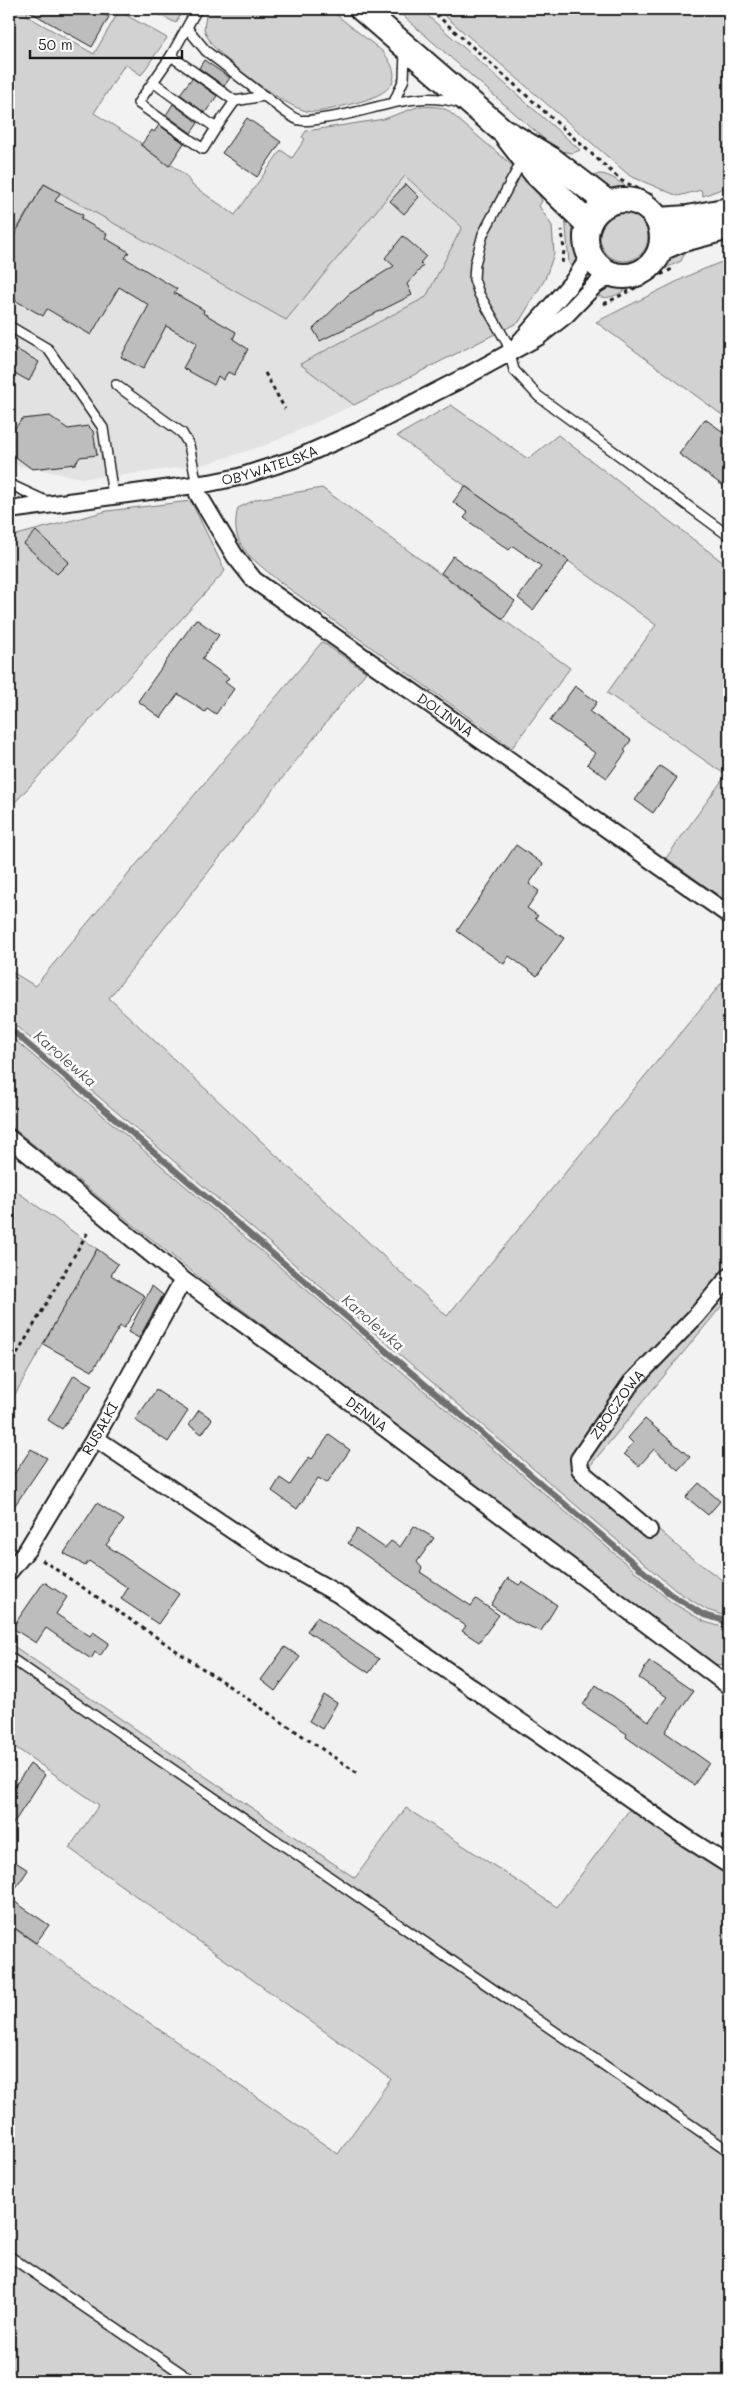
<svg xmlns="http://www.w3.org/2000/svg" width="738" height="2390" viewBox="0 0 738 2390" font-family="Mali,sans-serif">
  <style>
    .built { fill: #e2e2e2 }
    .green { fill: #d2d2d2; stroke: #777 }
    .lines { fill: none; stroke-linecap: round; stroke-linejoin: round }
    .stream { stroke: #707070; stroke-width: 6 }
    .building { fill: #bdbdbd; stroke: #1c1c1c }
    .lane-casing { stroke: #1c1c1c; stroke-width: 12 }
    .street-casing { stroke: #1c1c1c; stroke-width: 20 }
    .secondary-casing { stroke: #1c1c1c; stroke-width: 28 }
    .path { stroke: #1c1c1c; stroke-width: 3; stroke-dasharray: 4 4; stroke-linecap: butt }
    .lane { stroke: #fff; stroke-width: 9 }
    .street { stroke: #fff; stroke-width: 16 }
    .secondary { stroke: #fff; stroke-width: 24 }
    .labels { text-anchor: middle; stroke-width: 5; stroke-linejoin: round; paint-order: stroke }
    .street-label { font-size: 14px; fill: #1c1c1c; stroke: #fff }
    .water-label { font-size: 15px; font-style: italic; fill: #5b5b5b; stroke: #fff }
  </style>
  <rect width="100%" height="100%" fill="#f2f2f2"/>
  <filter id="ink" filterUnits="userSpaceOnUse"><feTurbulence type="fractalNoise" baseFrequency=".02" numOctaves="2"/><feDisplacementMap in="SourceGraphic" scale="10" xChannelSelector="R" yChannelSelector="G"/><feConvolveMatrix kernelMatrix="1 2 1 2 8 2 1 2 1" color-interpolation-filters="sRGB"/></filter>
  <g filter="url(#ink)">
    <polygon class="built" points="404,176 462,226 426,297 300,364 354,405 266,445 206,464 116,476 82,478 9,464 9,242 44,184 286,320"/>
    <g class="green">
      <polygon points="9,9 28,9 27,16 94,54 119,11 167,38 141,75 125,64 94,113 141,143 140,145 170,166 172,165 186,176 192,185 235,215 281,150 292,158 305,139 302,137 306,131 384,119 420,106 439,107 447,110 533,183 542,201 539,206 552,226 554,254 545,279 519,322 354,405 300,364 426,297 462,227 405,176 286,320 44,184 9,242"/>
      <polygon points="148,9 183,9 176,23"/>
      <path d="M 207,9 L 329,9 L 382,51 C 413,87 377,98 347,105 C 336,108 317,114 306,111 C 283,105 235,68 218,51 C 211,45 207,37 204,29 Z"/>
      <polygon points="395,9 420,9 580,150 573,153 558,151"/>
      <polygon points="437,9 729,9 729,186 703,196 701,190 678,196 630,176"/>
      <path d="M 598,174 C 611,173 622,185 633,191 L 610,189 L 598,186 L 591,180 Z"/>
      <circle cx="624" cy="237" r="24"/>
      <path d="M 565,215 L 574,220 C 577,236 580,253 572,267 L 569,263 Z"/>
      <polygon points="687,248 681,261 653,274 668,256"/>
      <polygon points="729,259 729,258 729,420 596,322 692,274"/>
      <path d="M 637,283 C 624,290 610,303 596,295 L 614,285 Z"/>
      <polygon points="451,405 528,459 558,435 729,567 729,903 666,858 726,775 607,693 656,625 397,436"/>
      <path d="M 322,488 L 570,668 L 512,748 L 277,580 C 252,557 228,546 238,508 L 257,499 Z"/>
      <polygon points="191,501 225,571 9,809 9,537 107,511"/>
      <polygon points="322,642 366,672 109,998 447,1316 729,974 729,1297 589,1467 685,1553 729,1585 729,1617 707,1610 675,1590 9,1020 9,970 35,986"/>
      <polygon points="9,1035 671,1602 705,1622 729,1629 729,1664 714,1665 195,1274 9,1125"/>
      <polygon points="9,1186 97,1249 9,1405"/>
      <polygon points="9,1643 355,1878 406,1808 557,1907 641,1794 729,1856 729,2381 9,2381 9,2117 13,2110 9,2107 9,1925 338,2154 391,2079 69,1848 99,1805 9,1743"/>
    </g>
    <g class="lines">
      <polyline class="stream" points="9,1028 670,1594 704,1615 729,1622"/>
    </g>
    <g class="building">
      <polygon points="25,9 94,9 109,17 92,47"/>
      <polygon points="204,60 230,78 224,86 199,68"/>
      <polygon points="192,78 217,96 205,113 180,94"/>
      <polygon points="173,104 198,123 191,133 166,115"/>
      <polygon points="247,118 281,142 257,177 222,153"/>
      <polygon points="159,125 184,143 169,166 141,145 152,130 154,132"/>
      <polygon points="44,184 60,193 55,201 83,215 81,219 107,234 105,238 129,252 125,258 177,289 174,293 204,310 203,313 236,332 233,339 248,349 234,375 228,372 223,380 218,376 214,385 183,368 197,343 166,326 143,369 121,357 149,305 119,287 91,335 47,309 43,316 9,297 9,244"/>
      <polygon points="406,184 419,197 404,214 390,201"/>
      <polygon points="403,236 426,256 420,263 423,266 407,284 412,295 320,341 313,329 349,294 394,266 385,258"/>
      <polygon points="9,345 39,362 29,381 9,370"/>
      <polygon points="50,416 68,429 88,426 93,431 97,455 80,457 75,464 32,469 9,452 9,428 16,427 22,419"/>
      <polygon points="705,419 729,436 729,490 679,454"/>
      <polygon points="465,486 569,561 533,610 518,598 541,566 513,546 509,550 464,518 468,513 453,502"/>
      <polygon points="36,531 69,562 57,574 24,544"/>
      <polygon points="453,556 515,601 503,619 441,573"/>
      <polygon points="196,619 219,635 202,659 229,678 225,682 234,689 216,714 207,708 205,712 178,694 161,718 138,701"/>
      <polygon points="575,686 597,702 590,712 631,740 624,750 626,752 607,778 587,764 595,753 550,721"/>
      <polygon points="660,766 677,778 653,813 635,800"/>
      <polygon points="516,845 543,864 529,884 539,891 527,908 538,916 535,918 564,938 537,976 509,956 504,964 457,931"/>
      <polygon points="97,1249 118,1264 111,1275 145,1296 124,1328 120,1326 92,1371 43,1344"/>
      <polygon points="152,1286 163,1295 139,1338 128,1332"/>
      <polygon points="74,1375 92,1385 62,1429 48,1420"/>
      <polygon points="156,1390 188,1411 168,1442 135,1420"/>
      <polygon points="199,1410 212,1419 202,1434 189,1425"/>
      <polygon points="645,1419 690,1457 678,1470 654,1449 639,1466 624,1454 633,1443 628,1438"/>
      <polygon points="329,1435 350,1450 327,1483 318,1478 297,1509 272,1491 280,1478 290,1485 309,1457 312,1459"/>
      <polygon points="31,1449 47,1458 9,1514 9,1482"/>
      <polygon points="699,1483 720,1501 708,1515 686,1497"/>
      <polygon points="97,1503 124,1520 106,1545 179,1594 158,1624 121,1599 128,1588 89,1561 85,1566 64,1553"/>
      <polygon points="414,1526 434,1538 417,1562 422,1568 420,1572 471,1606 476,1599 499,1615 479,1642 462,1631 466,1626 348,1543 357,1529 385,1548 391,1541 400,1547"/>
      <polygon points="508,1578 519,1585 522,1582 557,1605 541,1631 515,1621 491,1605"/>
      <polygon points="44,1582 67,1597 56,1614 90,1636 93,1632 109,1643 100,1656 95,1652 91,1659 46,1628 36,1643 12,1628"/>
      <polygon points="317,1617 379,1659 369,1673 307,1631"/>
      <polygon points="285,1647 300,1657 275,1691 261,1680"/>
      <polygon points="649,1661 693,1691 665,1732 709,1763 694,1785 626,1737 627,1734 583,1705 596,1685 649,1721 667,1697 639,1678"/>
      <polygon points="324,1695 337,1703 322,1729 309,1721"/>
      <polygon points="30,1764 45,1775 9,1830 9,1788 12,1790"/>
      <polygon points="9,1858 28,1870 9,1898 49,1925 36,1943 9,1924"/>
    </g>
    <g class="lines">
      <defs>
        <g id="lane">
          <path d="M 197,9 L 171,56 L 235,101 L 264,96 C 275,103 287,116 299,120 C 307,122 318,119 326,118 C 373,112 412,89 460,103"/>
          <polyline points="188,29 206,51 264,96"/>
          <polyline points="171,56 153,82 216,128 235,101"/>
          <polyline points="153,82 138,103 203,149 216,128"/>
          <polyline points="394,102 404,79 405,52"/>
          <polyline points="523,159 483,234 475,264 474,279 479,294 507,343 514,370 538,396 729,536"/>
          <polyline points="9,326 48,349 103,428 113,496"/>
          <polyline points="116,385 182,433 189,445 197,485"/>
          <polyline points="9,484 48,502"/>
          <polyline points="9,1657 729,2151"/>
          <polyline points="9,2256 193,2381"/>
        </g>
        <g id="street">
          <polyline points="519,343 574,280 590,256"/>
          <path id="s1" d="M 197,485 L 198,494 L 235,556 L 254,580 L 729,915"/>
          <path id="s2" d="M 9,510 L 209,483 L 239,477 L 295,459 L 359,431 L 463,378 L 538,337 L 566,315 L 594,286 L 612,274"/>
          <path id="s3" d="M 9,1138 L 183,1280 L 317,1377 L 729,1686"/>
          <polyline points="95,1438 272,1557 338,1594 685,1837 729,1865"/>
          <path id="s4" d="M 649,1530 L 585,1475 L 580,1469 L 579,1459 L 631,1383 L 696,1316 L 729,1277"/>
          <path id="s5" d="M 9,1572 L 27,1550 L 95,1438 L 183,1280"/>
        </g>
        <g id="secondary">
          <polyline points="362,9 502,130 552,160 608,203"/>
          <polyline points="508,137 536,173 588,224"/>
          <circle cx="624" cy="238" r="38"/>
          <polyline points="658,220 688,218 729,210"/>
          <polyline points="661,248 680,240 729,227"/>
        </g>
      </defs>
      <use href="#lane" class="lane-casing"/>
      <use href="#street" class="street-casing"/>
      <use href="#secondary" class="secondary-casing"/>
      <g class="path">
        <polyline points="430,9 622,181 656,197"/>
        <polyline points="562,263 564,251 562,230"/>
        <polyline points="604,304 672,269"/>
        <polyline points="265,373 285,409"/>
        <polyline points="9,1171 14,1165"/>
        <polyline points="9,1368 89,1230"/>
        <polyline points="42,1560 359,1774"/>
        <polyline points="151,2381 162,2376"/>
      </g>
      <use href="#lane" class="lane"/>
      <use href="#street" class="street"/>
      <use href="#secondary" class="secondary"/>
    </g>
  </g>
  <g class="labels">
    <g class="street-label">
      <text dy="5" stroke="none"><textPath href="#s2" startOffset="265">OBYWATELSKA</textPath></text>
      <text dy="5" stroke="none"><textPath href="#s1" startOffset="346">DOLINNA</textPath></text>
      <text dy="5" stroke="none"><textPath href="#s4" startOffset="169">ZBOCZOWA</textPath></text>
      <text dy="5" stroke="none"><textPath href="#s3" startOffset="452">DENNA</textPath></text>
      <text dy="5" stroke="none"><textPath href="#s5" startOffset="170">RUSAŁKI</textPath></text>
    </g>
    <g class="water-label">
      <text transform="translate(65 1059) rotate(41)" y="5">Karolewka</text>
      <text transform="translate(373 1323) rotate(41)" y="5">Karolewka</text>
    </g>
  </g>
  <rect width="738" height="2390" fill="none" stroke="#fff" stroke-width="30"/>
  <rect x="15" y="15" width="708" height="2360" fill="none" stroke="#1c1c1c" stroke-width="2" filter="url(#ink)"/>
  <path d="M30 50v8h152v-8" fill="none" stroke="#1c1c1c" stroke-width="2.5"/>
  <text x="38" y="50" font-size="15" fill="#1c1c1c" stroke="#ffffff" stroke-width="4" paint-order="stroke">50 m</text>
</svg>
